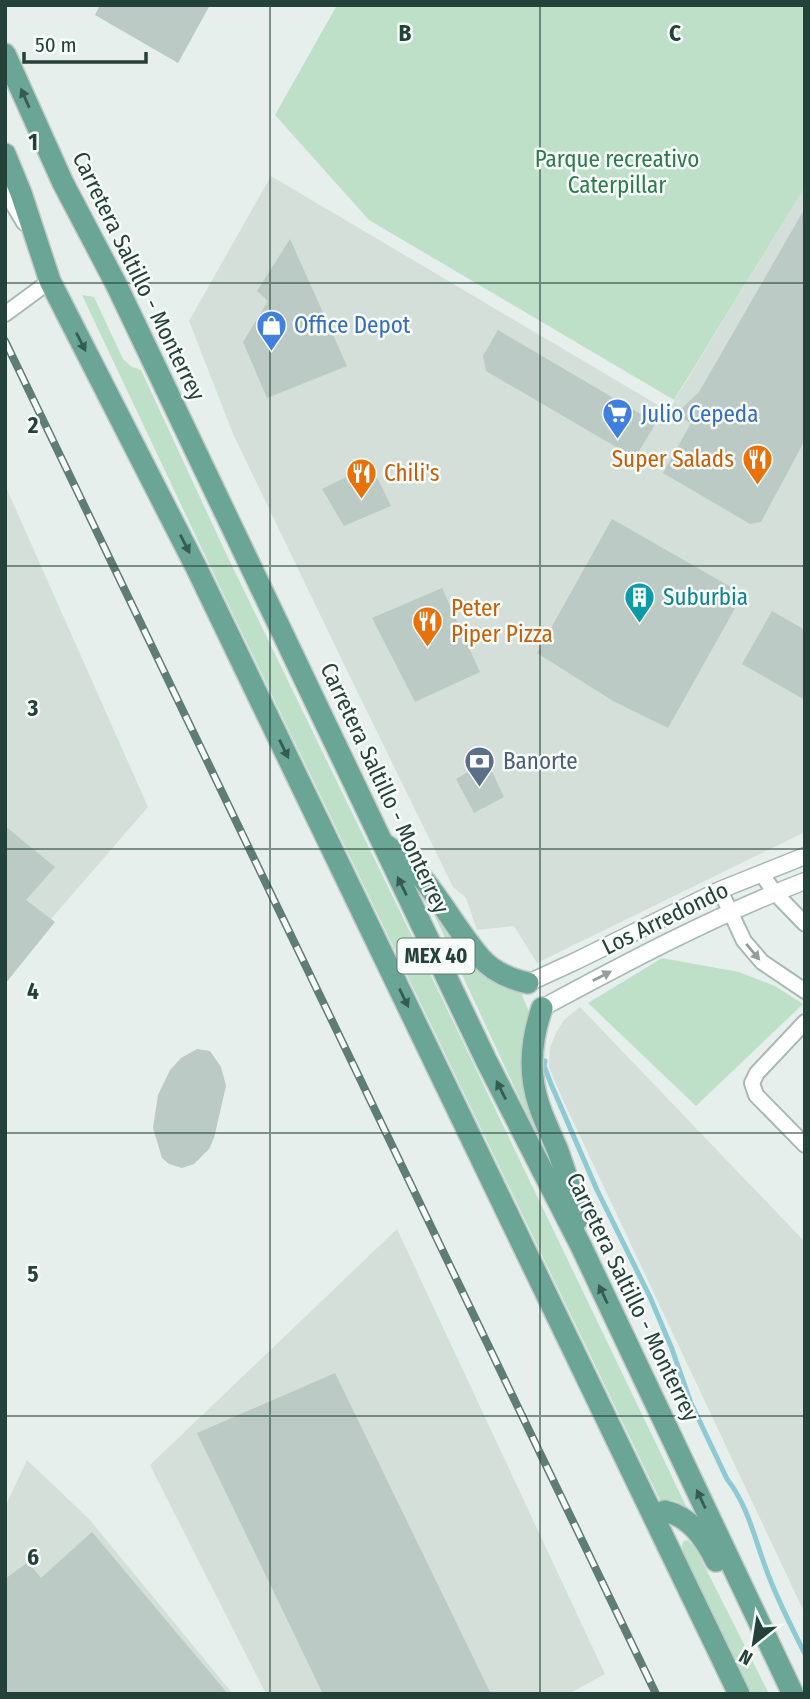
<svg xmlns="http://www.w3.org/2000/svg" width="810" height="1699" viewBox="0 0 810 1699" font-family="'Fira Sans Condensed',sans-serif">
  <style>
    .built { fill: #d4dfda }
    .green { fill: #bfe0c8 }
    .lines { fill: none; stroke-linecap: round; stroke-linejoin: round }
    .stream { stroke: #8ec9d4; stroke-width: 5 }
    .building { fill: #bbcac4 }
    .minor-casing { stroke: #a8b8b2; stroke-width: 18 }
    .tertiary-casing { stroke: #a8b8b2; stroke-width: 19 }
    .secondary-casing { stroke: #a4bbb3; stroke-width: 23 }
    .primary-casing { stroke: #c2cac8; stroke-width: 24 }
    .minor { stroke: #fff; stroke-width: 14 }
    .tertiary { stroke: #fff; stroke-width: 16 }
    .secondary { stroke: #fff; stroke-width: 19 }
    .primary { stroke: #6aa596; stroke-width: 21 }
    .rail-casing { stroke: #5f7d75; stroke-width: 8 }
    .rail { stroke: #f7fbf9; stroke-width: 5; stroke-dasharray: 16; stroke-linecap: butt }
    .oneway { fill: #365b51 }
    .oneway2 { fill: #92a09c }
    .grid { fill: none; stroke: #24423a; stroke-width: 2; stroke-opacity: 0.55 }
    .labels { text-anchor: middle; stroke-width: 5; stroke-linejoin: round; paint-order: stroke }
    .shield { fill: #f7fbf9; stroke: #637a73; stroke-width: 2 }
    .shield-label { font-size: 21px; font-weight: bold; fill: #24423a }
    .park-label { font-size: 23px; fill: #2d7a4b; stroke: #f7fbf9 }
    .street-label { font-size: 23px; fill: #24423a; stroke: #f7fbf9 }
    .shop-label { font-size: 23px; fill: #366cbe; stroke: #f7fbf9; text-anchor: start }
    .food-label { font-size: 23px; fill: #c56008; stroke: #f7fbf9; text-anchor: start }
    .culture-label { font-size: 23px; fill: #0d838f; stroke: #f7fbf9; text-anchor: start }
    .service-label { font-size: 23px; fill: #4e5e75; stroke: #f7fbf9; text-anchor: start }
    .grid-label { font-size: 23px; text-anchor: middle; font-weight: bold; fill: #24423a; stroke: #f7fbf9; stroke-width: 5; stroke-linejoin: round; paint-order: stroke }
  </style>
  <rect width="100%" height="100%" fill="#e6efeb"/>
  <g class="built">
    <polygon points="271,176 668,411 805,187 805,832 537,963 514,926 477,930 466,898 453,887 355,687 234,436 189,321"/>
    <polygon points="5,485 148,807 5,972"/>
    <polygon points="580,1007 805,1242 805,1614 563,1100 549,1067 550,1048 556,1033 564,1020"/>
    <polygon points="397,1229 605,1674 568,1694 266,1694 150,1465"/>
    <polygon points="27,1460 89,1519 233,1694 10,1694 5,1687 5,1507"/>
  </g>
  <g class="green">
    <polygon points="337,5 805,5 805,187 674,400 369,220 275,115"/>
    <path d="M 82,295 L 94,297 L 123,359 L 132,367 L 141,370 L 223,547 L 424,961 L 687,1508 C 678,1500 672,1499 660,1500 L 227,602 Z"/>
    <polygon points="426,897 495,981 507,988 520,990 530,1014 558,1181"/>
    <polygon points="662,958 739,972 775,986 803,1004 696,1106 588,1003"/>
    <polygon points="688,1540 696,1549 769,1694 752,1694 683,1554 682,1545 684,1541"/>
  </g>
  <g class="lines">
    <path class="stream" d="M 545,1061 L 544,1066 L 551,1084 L 597,1190 L 650,1297 L 672,1349 L 691,1403 L 727,1479 C 749,1507 755,1541 768,1574 C 778,1601 792,1628 805,1654"/>
  </g>
  <g class="building">
    <polygon points="100,5 210,5 178,63 95,15"/>
    <polygon points="805,208 805,440 761,522 750,524 663,473 691,423 675,415 699,392"/>
    <polygon points="290,239 347,366 267,398 243,342 268,301 257,291"/>
    <polygon points="498,330 656,423 635,458 486,371 483,356"/>
    <polygon points="371,465 391,506 344,526 322,489"/>
    <polygon points="612,519 743,594 668,728 613,701 537,653"/>
    <polygon points="442,588 480,672 415,702 372,618"/>
    <polygon points="772,611 805,630 805,700 742,664"/>
    <polygon points="487,761 504,797 474,813 456,779"/>
    <polygon points="5,826 55,867 26,900 55,922 5,984"/>
    <polygon points="197,1049 210,1051 221,1067 226,1086 214,1138 209,1149 194,1164 182,1168 169,1164 162,1158 153,1128 158,1095 170,1070 181,1058"/>
    <polygon points="335,1373 491,1694 323,1694 197,1433"/>
    <polygon points="92,1532 228,1694 5,1694 5,1579 28,1562 41,1578"/>
  </g>
  <g class="lines">
    <defs>
      <g id="minor">
        <polyline points="5,314 50,281"/>
        <polyline points="761,873 775,893 805,924"/>
        <polyline points="720,890 744,941 762,962 805,991"/>
        <polyline points="805,1022 757,1073 752,1083 756,1095 805,1145"/>
      </g>
      <g id="tertiary">
        <polyline points="528,983 576,961 720,890 805,856"/>
        <path d="M 542,1008 C 627,962 714,916 805,881"/>
      </g>
      <polyline id="secondary" points="5,186 26,221"/>
      <g id="primary">
        <polyline points="5,54 63,183 116,284 486,1060 581,1246 793,1694"/>
        <polyline points="5,154 21,193 50,281 196,567 739,1694"/>
        <path d="M 384,844 C 428,871 448,920 480,957 C 492,971 510,979 528,983"/>
        <path d="M 542,1008 C 531,1040 528,1073 539,1105 C 544,1121 552,1136 558,1151 C 566,1173 573,1197 577,1220"/>
        <path d="M 655,1515 L 665,1511 C 691,1517 705,1539 716,1561"/>
      </g>
    </defs>
    <use href="#minor" class="minor-casing"/>
    <use href="#tertiary" class="tertiary-casing"/>
    <use href="#secondary" class="secondary-casing"/>
    <use href="#primary" class="primary-casing"/>
    <use href="#minor" class="minor"/>
    <use href="#tertiary" class="tertiary"/>
    <use href="#secondary" class="secondary"/>
    <use href="#primary" class="primary"/>
    <defs>
      <polyline id="rail" points="5,341 656,1694"/>
    </defs>
    <use href="#rail" class="rail-casing"/>
    <use href="#rail" class="rail"/>
  </g>
  <defs><path id="oneway-solid" d="M-6-.8H1V-3.2L6.5 0L1 3.2V.8H-6Z" transform="scale(1.75)"/></defs>
  <g class="oneway">
    <use href="#oneway-solid" transform="translate(25 98) rotate(-114)"/>
    <use href="#oneway-solid" transform="translate(81 342) rotate(63)"/>
    <use href="#oneway-solid" transform="translate(185 544) rotate(63)"/>
    <use href="#oneway-solid" transform="translate(284 749) rotate(64)"/>
    <use href="#oneway-solid" transform="translate(402 886) rotate(-116)"/>
    <use href="#oneway-solid" transform="translate(404 998) rotate(64)"/>
    <use href="#oneway-solid" transform="translate(501 1090) rotate(-117)"/>
    <use href="#oneway-solid" transform="translate(603 1294) rotate(-115)"/>
    <use href="#oneway-solid" transform="translate(701 1499) rotate(-115)"/>
  </g>
  <g class="oneway2">
    <use href="#oneway-solid" transform="translate(753 952) rotate(50)"/>
    <use href="#oneway-solid" transform="translate(602 976) rotate(-27)"/>
  </g>
  <path class="grid" d="M 270,5 L 270,1694M 540,5 L 540,1694M 5,283 L 805,283M 5,566 L 805,566M 5,849 L 805,849M 5,1133 L 805,1133M 5,1416 L 805,1416"/>
  <defs>
    <symbol id="shop-pin" viewBox="-11 -11 22 30"><path d="M0 17L-7.5 6A9.5 9.5 0 1 1 7.5 6Z" fill="#3f7fe0" stroke="#f7fbf9"/><path d="M-5-2.5h2.3a2.7 3.5 0 0 1 5.4 0H5L5.5 6h-11ZM-1.5-2.5h3a1.5 2.3 0 0 0-3 0Z" fill="#fff"/></symbol>
    <symbol id="supermarket-pin" viewBox="-11 -11 22 30"><path d="M0 17L-7.5 6A9.5 9.5 0 1 1 7.5 6Z" fill="#3f7fe0" stroke="#f7fbf9"/><path d="M-6-5.5h2.5l.6 2H6L4.5 2H-2.5L-4.4-4H-6ZM-1.5 3.2a1.3 1.3 0 1 0 .1 0ZM3 3.2a1.3 1.3 0 1 0 .1 0Z" fill="#fff"/></symbol>
    <symbol id="restaurant-pin" viewBox="-11 -11 22 30"><path d="M0 17L-7.5 6A9.5 9.5 0 1 1 7.5 6Z" fill="#e8710a" stroke="#f7fbf9"/><path d="M-5-6h1v4h1v-4h1v4h1v-4h1v5L-1.5 .5V6h-2V.5L-5-1ZM5-6V6H3V1.5H1.5Q1.5-4 5-6Z" fill="#fff"/></symbol>
    <symbol id="building-pin" viewBox="-11 -11 22 30"><path d="M0 17L-7.5 6A9.5 9.5 0 1 1 7.5 6Z" fill="#0f9aa8" stroke="#f7fbf9"/><path d="M-4-6H4V6H1V3H-1V6H-4ZM-2.5-4.3h1.7v1.8h-1.7ZM.8-4.3h1.7v1.8H.8ZM-2.5-1h1.7V.8h-1.7ZM.8-1h1.7V.8H.8Z" fill="#fff"/></symbol>
    <symbol id="bank-pin" viewBox="-11 -11 22 30"><path d="M0 17L-7.5 6A9.5 9.5 0 1 1 7.5 6Z" fill="#5c6f8a" stroke="#f7fbf9"/><path d="M-6-4H6V4H-6ZM0-2.3a2.3 2.3 0 1 0 0 4.6a2.3 2.3 0 1 0 0-4.6Z" fill="#fff"/></symbol>
  </defs>
  <g fill-rule="evenodd">
    <use href="#shop-pin" x="254" y="308" width="35" height="47"/>
    <use href="#supermarket-pin" x="600" y="396" width="35" height="47"/>
    <use href="#restaurant-pin" x="740" y="442" width="35" height="47"/>
    <use href="#restaurant-pin" x="344" y="456" width="35" height="47"/>
    <use href="#building-pin" x="622" y="580" width="35" height="47"/>
    <use href="#restaurant-pin" x="410" y="604" width="35" height="47"/>
    <use href="#bank-pin" x="462" y="744" width="35" height="47"/>
  </g>
  <g class="labels">
    <rect class="shield" x="397.5" y="938.5" width="77" height="35" rx="5"/>
    <g class="shield-label">
      <text x="436" y="963">MEX 40</text>
    </g>
    <g class="park-label">
      <text x="617" y="167">Parque recreativo<tspan x="617" dy="26">Caterpillar</tspan></text>
    </g>
    <g class="street-label">
      <text transform="translate(139 276) rotate(64)" y="8">Carretera Saltillo - Monterrey</text>
      <text transform="translate(385 788) rotate(65)" y="8">Carretera Saltillo - Monterrey</text>
      <text transform="translate(665 918) rotate(-26)" y="8">Los Arredondo</text>
      <text transform="translate(633 1297) rotate(64)" y="8">Carretera Saltillo - Monterrey</text>
    </g>
    <g class="shop-label">
      <text x="294" y="333">Office Depot</text>
      <text x="641" y="422">Julio Cepeda</text>
    </g>
    <g class="food-label">
      <text x="734" y="467" text-anchor="end">Super Salads</text>
      <text x="384" y="481">Chili's</text>
      <text x="451" y="616">Peter<tspan x="451" dy="26">Piper Pizza</tspan></text>
    </g>
    <g class="culture-label">
      <text x="663" y="605">Suburbia</text>
    </g>
    <g class="service-label">
      <text x="503" y="769">Banorte</text>
    </g>
  </g>
  <g class="grid-label">
    <text x="405" y="41">B</text>
    <text x="675" y="41">C</text>
    <text x="33" y="150">1</text>
    <text x="33" y="433">2</text>
    <text x="33" y="716">3</text>
    <text x="33" y="999">4</text>
    <text x="33" y="1282">5</text>
    <text x="33" y="1565">6</text>
  </g>
  <rect width="810" height="1699" fill="none" stroke="#24423a" stroke-width="14"/>
  <g transform="translate(754 1643) rotate(210)" stroke="#f7fbf9" stroke-width="5" paint-order="stroke">
  <path d="M0-5L12 26L0 18L-12 26Z" fill="#24423a"/>
  <text y="-10" font-size="19" font-weight="bold" text-anchor="middle" fill="#24423a">N</text>
  </g>
  <path d="M24 52v10h122v-10" fill="none" stroke="#24423a" stroke-width="3.5"/>
  <text x="35" y="52" font-size="21" fill="#24423a" stroke="#f7fbf9" stroke-width="5" paint-order="stroke">50 m</text>
</svg>
